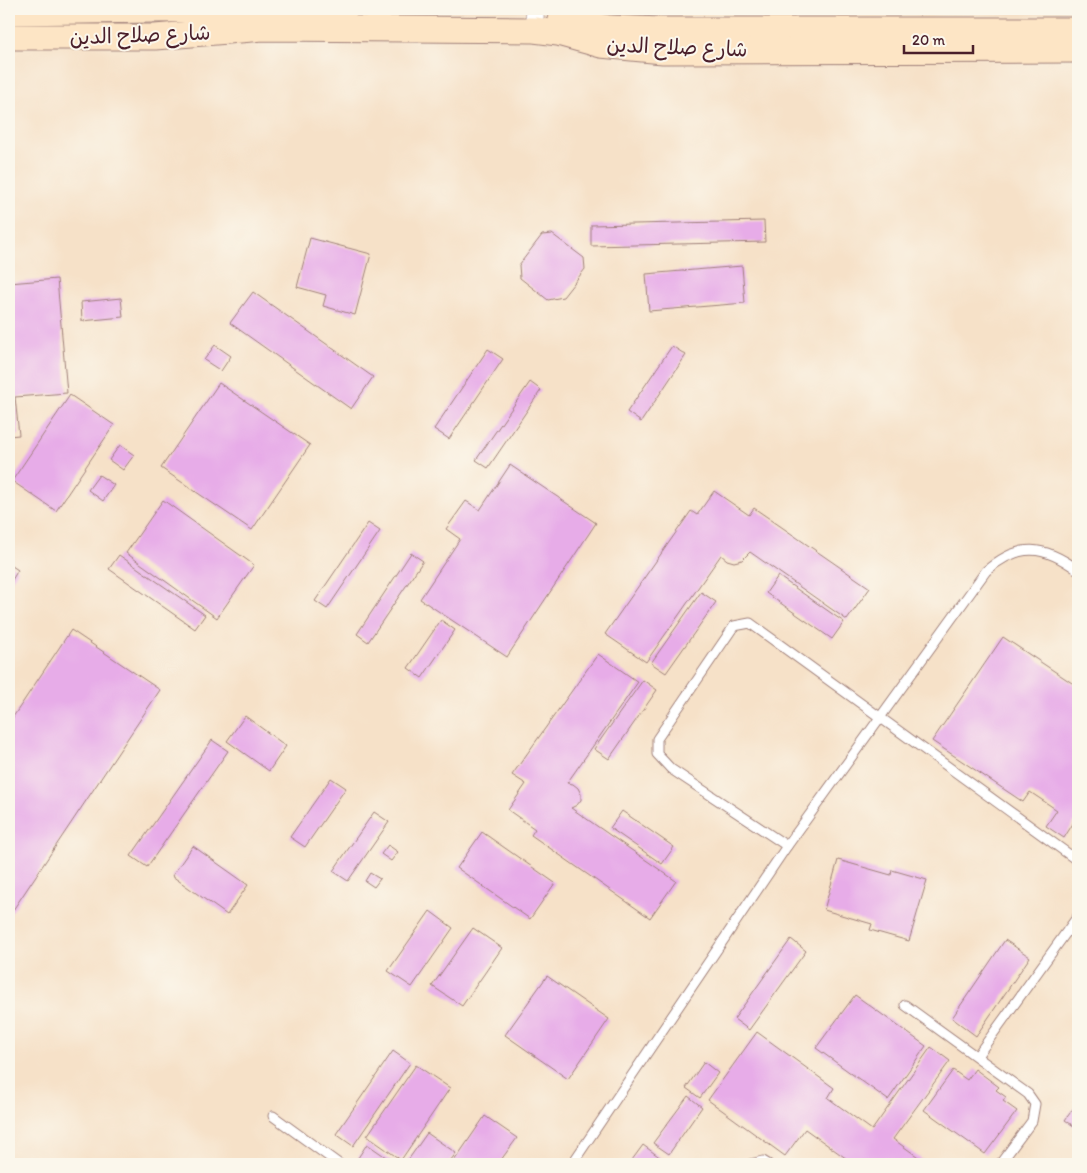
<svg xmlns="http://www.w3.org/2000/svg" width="1087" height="1173" viewBox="0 0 1087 1173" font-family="Itim,'Playpen Sans Arabic',sans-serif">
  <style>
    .building { fill: #e7ace8 }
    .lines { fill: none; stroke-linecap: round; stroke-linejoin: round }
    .lane-casing { stroke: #a0807a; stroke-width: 11 }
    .street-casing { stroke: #a0807a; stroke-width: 19 }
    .secondary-casing { stroke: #a0807a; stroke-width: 27 }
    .lane { stroke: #fff; stroke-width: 9 }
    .street { stroke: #fff; stroke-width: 18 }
    .secondary { stroke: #fde5c5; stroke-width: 25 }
    .labels { text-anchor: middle; stroke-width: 4; stroke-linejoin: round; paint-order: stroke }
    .street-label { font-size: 21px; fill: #4a1f2b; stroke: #fbf7ec }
  </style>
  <rect width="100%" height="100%" fill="#fbf7ec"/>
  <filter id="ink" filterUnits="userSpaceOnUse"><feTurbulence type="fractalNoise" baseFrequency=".02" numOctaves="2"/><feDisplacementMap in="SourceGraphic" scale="10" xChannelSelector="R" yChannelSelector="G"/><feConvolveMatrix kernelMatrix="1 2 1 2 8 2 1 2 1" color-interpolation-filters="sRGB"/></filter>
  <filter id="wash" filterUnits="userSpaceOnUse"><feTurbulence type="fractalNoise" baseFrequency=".0096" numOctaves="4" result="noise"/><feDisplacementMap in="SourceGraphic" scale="20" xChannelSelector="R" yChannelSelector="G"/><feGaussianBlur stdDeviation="1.12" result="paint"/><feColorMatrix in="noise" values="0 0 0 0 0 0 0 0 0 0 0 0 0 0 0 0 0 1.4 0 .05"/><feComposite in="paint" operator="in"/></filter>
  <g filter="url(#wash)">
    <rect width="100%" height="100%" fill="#f6e1c8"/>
    <g id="blocks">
      <g class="building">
        <polygon points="764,221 765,242 591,246 591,225"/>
        <polygon points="552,234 584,258 585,269 563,297 548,300 520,278 519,265 542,235"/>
        <polygon points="310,238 371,254 355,315 323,306 326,295 297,287"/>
        <polygon points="742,266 745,303 649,311 646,274"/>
        <polygon points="57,279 67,393 15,397 19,435 9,436 9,283"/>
        <polygon points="253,292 373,377 351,409 230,323"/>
        <polygon points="121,298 123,317 82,321 81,302"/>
        <polygon points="215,345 231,356 221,371 204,360"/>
        <polygon points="672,346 686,355 641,422 627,412"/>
        <polygon points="488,349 503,359 449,439 434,429"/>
        <polygon points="530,382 541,390 488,468 476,460"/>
        <polygon points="219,383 310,445 252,530 161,468"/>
        <polygon points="70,395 114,425 56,511 12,481"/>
        <polygon points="120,445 134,455 123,470 109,460"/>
        <polygon points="510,465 596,523 507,657 420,599 460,539 446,529 466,501 480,510"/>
        <polygon points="99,475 114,485 103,501 88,490"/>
        <polygon points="714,491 749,515 754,508 870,588 847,620 750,552 742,560 734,562 727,560 721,555 646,662 605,634 691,511 697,515"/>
        <polygon points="163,500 254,565 217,618 126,553"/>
        <polygon points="368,523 380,531 327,609 315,601"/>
        <polygon points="411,553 423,561 368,642 357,634"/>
        <polygon points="119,555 205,615 195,629 109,569"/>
        <polygon points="9,564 18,570 9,585"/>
        <polygon points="778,576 844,622 832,639 766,593"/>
        <polygon points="701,592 716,602 666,673 651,663"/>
        <polygon points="441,620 455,630 422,678 408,668"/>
        <polygon points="71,630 160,690 9,916 9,723"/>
        <polygon points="1003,637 1078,687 1078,825 1074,822 1064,838 1046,826 1057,810 1030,792 1023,802 932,741"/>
        <polygon points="598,654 638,682 567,783 573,784 578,788 581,794 581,800 577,805 571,808 676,881 650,918 531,835 535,829 508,810 526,784 512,775"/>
        <polygon points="643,680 657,690 609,759 594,749"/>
        <polygon points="245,716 286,746 269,771 227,741"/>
        <polygon points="212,740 228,751 147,867 131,856"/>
        <polygon points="331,778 346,788 305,847 290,837"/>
        <polygon points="622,811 674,847 662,864 610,828"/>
        <polygon points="374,812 389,822 348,881 333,871"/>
        <polygon points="482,832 555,883 530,919 457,868"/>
        <polygon points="388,845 398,852 391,861 381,854"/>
        <polygon points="193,846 248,885 227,915 172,876"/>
        <polygon points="838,860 891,875 892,870 927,880 909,941 870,930 872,924 824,910"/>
        <polygon points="370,873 380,879 374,887 365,881"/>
        <polygon points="430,911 453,928 412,987 388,971"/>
        <polygon points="473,928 502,948 462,1006 432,986"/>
        <polygon points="791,939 806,951 749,1030 734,1019"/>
        <polygon points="1005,940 1030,957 976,1036 952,1018"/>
        <polygon points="547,976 609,1019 568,1079 505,1035"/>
        <polygon points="855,995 926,1046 888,1100 816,1048"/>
        <polygon points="757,1032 834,1088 828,1098 872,1130 931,1047 950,1061 893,1139 928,1164 854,1164 805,1129 785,1156 708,1100"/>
        <polygon points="393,1051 410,1063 353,1146 336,1134"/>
        <polygon points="704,1062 718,1073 700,1098 686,1088"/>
        <polygon points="416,1065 450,1088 401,1160 367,1136"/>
        <polygon points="975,1069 999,1087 996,1090 1006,1097 1003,1101 1017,1111 985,1154 924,1110 953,1070 967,1080"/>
        <polygon points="688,1096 702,1107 669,1154 653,1143"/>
        <polygon points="1078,1102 1078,1129 1065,1120"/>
        <polygon points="485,1116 517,1138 498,1164 452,1164"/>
        <polygon points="427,1133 456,1153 448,1164 406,1163"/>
        <polygon points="367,1144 396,1164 361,1164 356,1161"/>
        <polygon points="643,1145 669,1164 629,1164"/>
      </g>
    </g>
  </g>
  <g filter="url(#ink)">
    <use href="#blocks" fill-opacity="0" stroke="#a0807a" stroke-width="1"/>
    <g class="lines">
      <defs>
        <g id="lane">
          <polyline points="787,846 671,769 657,754 657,739 734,626 750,623 1078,861"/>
          <polyline points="905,1005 1028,1094 1035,1104 1032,1121 1000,1164"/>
          <polyline points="977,1056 1078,916"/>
          <polyline points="273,1116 339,1164"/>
          <path d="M 572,1164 L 787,846 L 986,571 C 1019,542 1044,545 1078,570"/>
          <polyline points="750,1164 763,1161 768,1164"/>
        </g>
        <polyline id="street" points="534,30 535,9"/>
        <g id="secondary">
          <polyline points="9,12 229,9 344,12"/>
          <polyline points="561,20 610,28 661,30 1078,30"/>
          <polyline points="9,37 155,37 263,28 534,30 558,33 601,45 663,51 1078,50"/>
        </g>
      </defs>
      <use href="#lane" class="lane-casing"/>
      <use href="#street" class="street-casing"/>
      <use href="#secondary" class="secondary-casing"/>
      <use href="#lane" class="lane"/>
      <use href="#street" class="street"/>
      <use href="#secondary" class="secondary"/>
    </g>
  </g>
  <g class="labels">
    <g class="street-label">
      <text transform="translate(140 35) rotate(-2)" y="7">شارع صلاح الدين</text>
      <text transform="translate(677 47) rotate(2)" y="7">شارع صلاح الدين</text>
    </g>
  </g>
  <rect width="1087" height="1173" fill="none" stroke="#fbf7ec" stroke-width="30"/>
  <path d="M904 45v8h69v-8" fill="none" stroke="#4a1f2b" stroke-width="2.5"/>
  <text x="912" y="45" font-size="15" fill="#4a1f2b" stroke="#fbf7ec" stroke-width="4" paint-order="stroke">20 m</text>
</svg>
